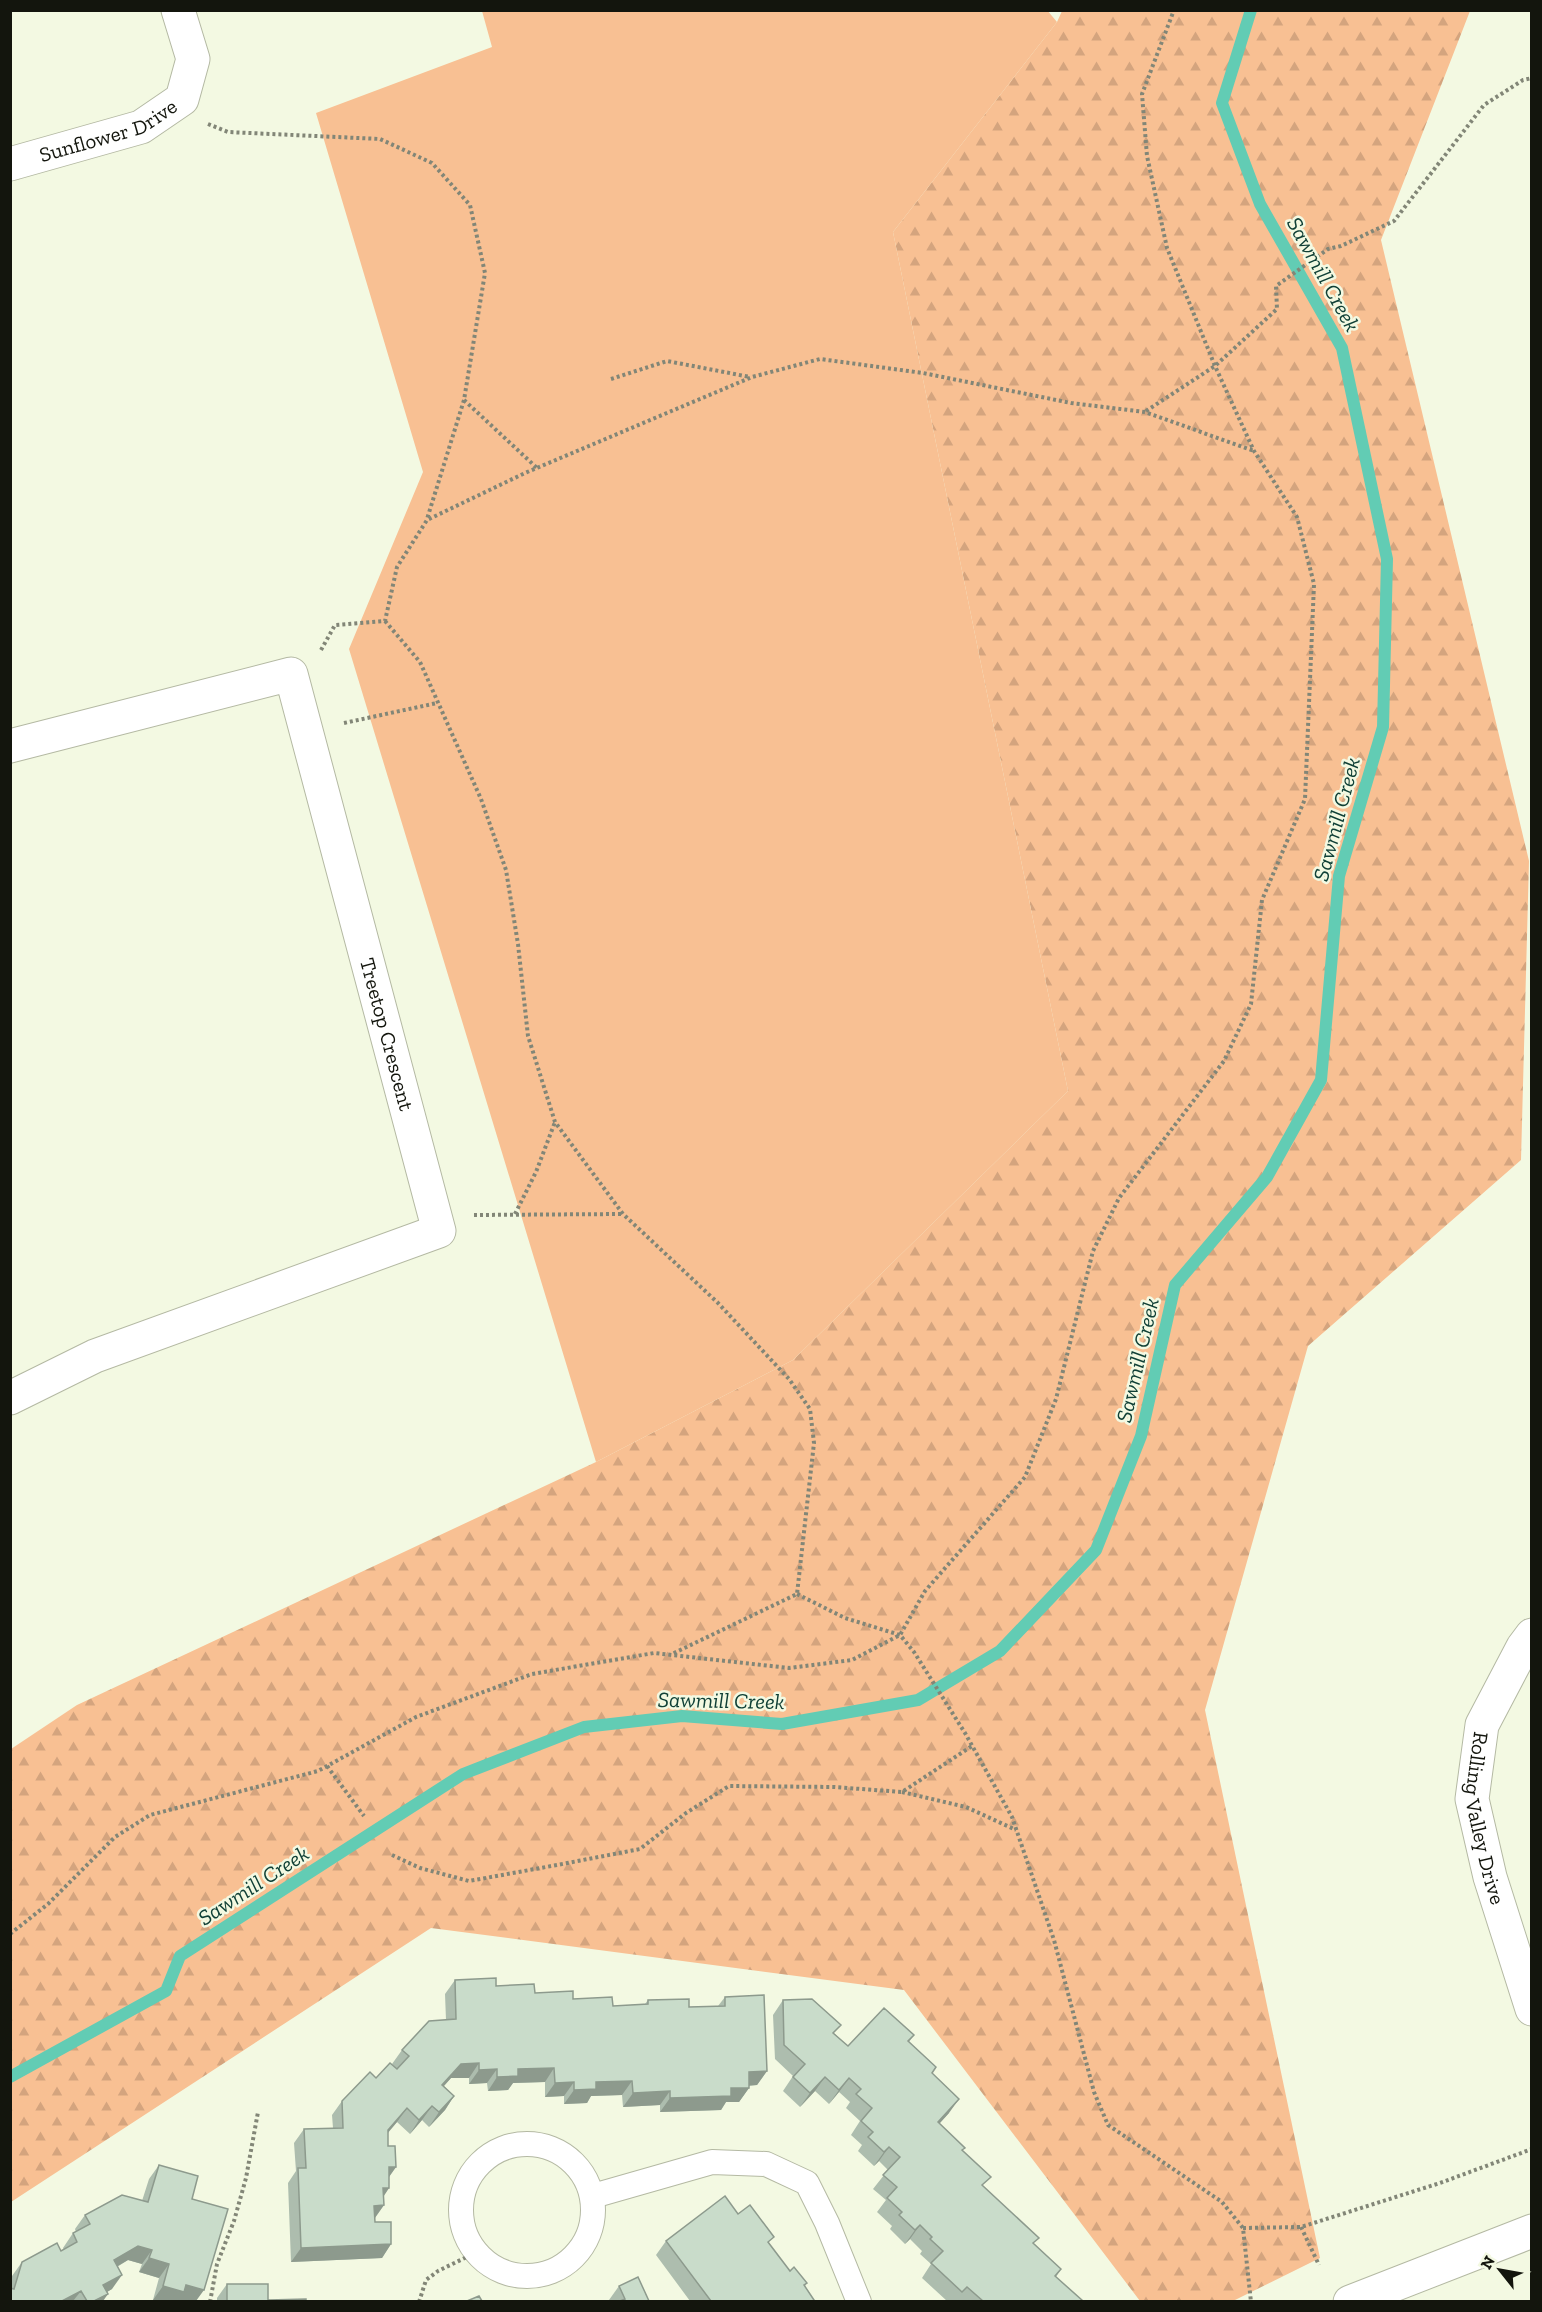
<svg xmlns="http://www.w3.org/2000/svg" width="1542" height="2312" viewBox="0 0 1542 2312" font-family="'Zilla Slab',serif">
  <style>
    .forest { fill: url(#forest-firs) }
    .green { fill: #f8c093 }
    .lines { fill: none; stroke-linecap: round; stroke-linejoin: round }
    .stream { stroke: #62ccb4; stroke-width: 12 }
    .lane-casing { stroke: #b4b9a3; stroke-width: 26 }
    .street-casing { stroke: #b4b9a3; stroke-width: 35 }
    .secondary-casing { stroke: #b4b9a3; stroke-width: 35 }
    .path { stroke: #828677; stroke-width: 4; stroke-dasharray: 3 3; stroke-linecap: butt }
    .lane { stroke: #fff; stroke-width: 24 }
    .street { stroke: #fff; stroke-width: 33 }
    .secondary { stroke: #fff; stroke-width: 33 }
    .wall { fill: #adbdae }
    .shaded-wall { fill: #8d9a8d }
    .building { fill: #c9dcca; stroke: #8d9a8d; stroke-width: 1.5 }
    .labels { text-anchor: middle; stroke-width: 5; stroke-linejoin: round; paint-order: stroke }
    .street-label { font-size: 21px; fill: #13150d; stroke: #f3f9e2 }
    .water-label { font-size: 22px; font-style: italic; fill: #104036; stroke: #f3f9e2 }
  </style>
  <defs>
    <pattern id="forest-firs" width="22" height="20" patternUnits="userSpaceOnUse" patternTransform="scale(1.5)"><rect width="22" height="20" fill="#f8c093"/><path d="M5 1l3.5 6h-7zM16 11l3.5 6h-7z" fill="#d4a47e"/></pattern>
  </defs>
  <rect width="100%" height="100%" fill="#f3f9e2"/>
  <polygon class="forest" points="1062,11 1470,11 1381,240 1529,861 1521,1160 1308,1346 1205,1710 1320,2258 1233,2301 1140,2301 904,1990 431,1928 11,2202 11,1749 77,1705 596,1462 793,1360 1068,1091 893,232 1057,22"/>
  <polygon class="green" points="1047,10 1057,22 893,232 1068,1091 793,1360 596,1462 349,649 423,472 316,113 492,47 482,11"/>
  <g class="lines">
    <polyline class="stream" points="10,2077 166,1991 180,1956 463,1774 584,1727 682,1716 782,1724 918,1700 1000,1651 1096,1550 1141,1436 1175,1285 1267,1177 1321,1080 1339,876 1383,727 1387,559 1342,348 1260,204 1222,103 1251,10"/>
    <defs>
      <g id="lane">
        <circle cx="527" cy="2210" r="66"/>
        <polyline points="593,2196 712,2162 766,2164 807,2183 827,2223 859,2302"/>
      </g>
      <g id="street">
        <path id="s1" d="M 10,164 L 141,127 L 182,99 L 193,59 L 178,10"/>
        <path id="s2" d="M 10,746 L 291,674 L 439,1231 L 95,1356 L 10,1398"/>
        <path id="s3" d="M 1532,1635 L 1523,1647 L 1482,1725 L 1472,1799 L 1490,1877 L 1532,2009"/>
      </g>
      <polyline id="secondary" points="1350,2302 1532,2231"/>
    </defs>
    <use href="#lane" class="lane-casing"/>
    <use href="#street" class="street-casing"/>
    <use href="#secondary" class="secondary-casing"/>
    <g class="path">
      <polyline points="208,124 228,132 380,139 432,163 470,205 485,273 464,400 427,519"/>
      <polyline points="611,379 667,361 750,377"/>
      <polyline points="464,400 537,468"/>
      <polyline points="1146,411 1215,366 1277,309 1276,286 1328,249 1341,246 1394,221 1484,105 1523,80 1532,78"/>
      <polyline points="385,621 420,662 481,799 506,870 518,944 528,1036 555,1122 623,1214 718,1303 789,1379 810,1409 814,1443 797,1594 672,1654"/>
      <polyline points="321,650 335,625 385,621 397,567 427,520 525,473 752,377 820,359 923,373 1071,403 1145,412 1254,451"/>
      <polyline points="344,723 437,703"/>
      <polyline points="515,1214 536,1172 555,1122"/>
      <polyline points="474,1215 622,1214"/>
      <polyline points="797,1594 845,1618 900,1635 914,1652 965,1733 1012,1817 1054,1940 1094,2092 1108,2125 1222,2202 1243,2228 1251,2302"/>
      <polyline points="327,1766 364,1816"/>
      <polyline points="902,1792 966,1807 1016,1830"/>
      <polyline points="392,1855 420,1868 469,1881 557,1865 640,1849 686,1813 729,1786 834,1787 902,1792 972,1746"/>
      <polyline points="10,1934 48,1904 115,1837 150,1815 318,1771 416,1717 532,1674 654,1653 789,1668 852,1660 900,1635 925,1591 1025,1477 1056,1399 1093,1251 1119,1198 1224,1061 1251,1004 1262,900 1305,799 1314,584 1297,517 1254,451 1215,366 1167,248 1147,156 1142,94 1174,10"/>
      <polyline points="1301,2227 1319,2265"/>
      <polyline points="1243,2228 1301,2227 1440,2183 1532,2149"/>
      <polyline points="210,2302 217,2264 234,2221 246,2178 258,2112"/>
      <polyline points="419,2302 426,2280 438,2271 475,2253"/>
    </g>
    <use href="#lane" class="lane"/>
    <use href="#street" class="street"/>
    <use href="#secondary" class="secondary"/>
  </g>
  <g class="wall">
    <polygon points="455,1980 613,2006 645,2004 648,2000 689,2007 718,2006 725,1997 767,2071 757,2085 749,2086 749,2088 739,2102 726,2102 721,2110 660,2112 660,2105 623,2107 622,2095 591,2096 587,2103 564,2104 564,2096 545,2097 545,2082 513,2083 508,2090 488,2091 487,2083 469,2084 469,2078 451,2078 444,2086 454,2096 445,2110 429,2127 422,2120 410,2134 397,2122 388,2133 388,2146 396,2167 389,2177 389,2188 383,2196 384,2205 375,2218 375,2222 391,2244 382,2258 291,2262 288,2183 296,2171 294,2143 304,2129 333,2128 332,2115 342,2101 376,2078 397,2069 392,2064 402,2050 446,2020 445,1994"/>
    <polygon points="783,2000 835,2034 848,2046 914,2035 909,2042 936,2067 932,2073 949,2113 939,2124 963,2151 984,2187 1034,2244 1061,2269 1056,2277 1083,2301 947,2301 922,2278 931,2264 920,2254 922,2251 910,2239 905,2244 890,2229 892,2226 877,2212 886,2200 873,2189 888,2170 879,2161 874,2166 858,2151 862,2145 851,2135 860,2121 846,2108 850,2102 839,2092 829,2104 815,2091 800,2107 783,2091 793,2076 775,2059 773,2015"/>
    <polygon points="159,2165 192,2199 178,2300 177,2301 156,2301 153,2300 159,2278 139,2272 142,2264 128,2260 117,2267 112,2289 107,2292 103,2301 10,2301 10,2283 12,2276 22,2262 64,2250 63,2248 73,2233 76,2232 75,2229 85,2215 142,2201 149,2179"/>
    <polygon points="738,2214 769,2244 790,2271 807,2283 805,2286 814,2300 813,2301 690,2301 656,2255 666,2241"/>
    <polygon points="227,2284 268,2300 306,2301 217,2301 217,2298"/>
    <polygon points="619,2286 649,2301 610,2301 609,2300"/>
  </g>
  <g class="shaded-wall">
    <polygon points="479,2063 469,2078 451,2078 432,2099 442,2085 461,2064"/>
    <polygon points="554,2068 545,2082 513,2083 508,2090 488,2091 497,2077 518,2069"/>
    <polygon points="497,2069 487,2083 469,2084 479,2070"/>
    <polygon points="767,2071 757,2085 739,2086 749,2072"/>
    <polygon points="825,2077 815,2091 800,2107 810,2093"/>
    <polygon points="849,2078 839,2092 829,2104 839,2090"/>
    <polygon points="632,2081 622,2095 591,2096 587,2103 564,2104 574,2090 596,2082"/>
    <polygon points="574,2082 564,2096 545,2097 555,2083"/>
    <polygon points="731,2088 749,2088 739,2102 726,2102 721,2110 660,2112 670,2098"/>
    <polygon points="670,2091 660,2105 623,2107 633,2093"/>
    <polygon points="454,2096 445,2110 429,2127 439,2112"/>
    <polygon points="959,2099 949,2113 928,2136 938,2122"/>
    <polygon points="432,2106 422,2120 410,2134 419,2120"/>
    <polygon points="407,2108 397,2122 378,2144 388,2130"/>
    <polygon points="889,2147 879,2161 874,2166 884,2152"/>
    <polygon points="389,2167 396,2167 386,2181"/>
    <polygon points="383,2188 389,2188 380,2202"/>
    <polygon points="384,2205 374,2219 374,2206"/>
    <polygon points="920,2225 910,2239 905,2244 915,2230"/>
    <polygon points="391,2244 382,2258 291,2262 301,2248"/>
    <polygon points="138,2246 152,2250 142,2264 128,2260 104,2274 114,2260"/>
    <polygon points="149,2258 169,2264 159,2278 139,2272"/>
    <polygon points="122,2275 112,2289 93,2300 103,2285"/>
    <polygon points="186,2285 204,2290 196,2301 185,2301 178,2300 177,2301 156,2301 153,2300 163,2286"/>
    <polygon points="81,2291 73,2301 62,2301"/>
    <polygon points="108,2294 103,2301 94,2301"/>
  </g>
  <g class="building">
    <polygon points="496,1978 496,1986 534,1984 535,1993 573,1991 573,1999 612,1997 613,2006 648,2004 648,2000 689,1999 689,2007 725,2006 725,1997 764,1995 767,2071 749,2072 749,2088 731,2088 731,2096 670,2098 670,2091 633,2093 632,2081 596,2082 596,2089 574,2090 574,2082 555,2083 554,2068 518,2069 518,2076 497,2077 497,2069 479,2070 479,2063 461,2064 442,2085 454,2096 439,2112 432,2106 419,2120 407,2108 388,2130 388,2146 395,2146 396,2167 389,2167 389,2188 383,2188 384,2205 374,2206 375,2222 391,2222 391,2244 301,2248 298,2168 306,2168 304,2129 343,2128 342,2101 370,2072 376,2078 390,2063 397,2069 409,2056 402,2050 429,2021 456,2019 455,1980"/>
    <polygon points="812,1999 841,2025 833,2033 848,2046 884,2008 914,2035 908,2041 936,2067 932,2073 959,2099 938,2122 965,2148 962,2150 991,2177 982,2185 1039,2238 1033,2243 1061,2269 1055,2276 1083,2301 983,2301 967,2287 962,2292 931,2263 943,2251 930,2239 932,2237 920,2225 915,2230 899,2215 902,2212 887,2198 897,2187 883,2175 900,2157 889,2147 884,2152 868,2137 873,2132 861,2121 872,2108 856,2094 861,2089 849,2078 839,2090 825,2077 810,2093 793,2077 805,2064 784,2045 783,2000"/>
    <polygon points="159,2165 198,2176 192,2199 228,2209 204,2290 186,2285 184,2292 163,2286 169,2264 149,2258 152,2250 138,2246 114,2260 122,2275 103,2285 108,2294 94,2301 87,2301 81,2291 62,2301 10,2301 10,2288 14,2289 22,2262 57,2243 61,2251 77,2242 73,2233 90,2224 85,2215 122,2195 148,2202"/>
    <polygon points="725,2196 738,2214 750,2205 774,2237 768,2242 790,2271 794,2267 807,2283 804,2285 814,2300 813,2301 711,2301 666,2241"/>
    <polygon points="638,2277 649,2301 620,2301 625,2299 619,2286"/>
    <polygon points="227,2284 268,2284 268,2300 306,2299 306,2301 227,2301"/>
    <polygon points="479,2296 482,2301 467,2301"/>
  </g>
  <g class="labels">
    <g class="street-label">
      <text dy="7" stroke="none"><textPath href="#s1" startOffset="104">Sunflower Drive</textPath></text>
      <text dy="7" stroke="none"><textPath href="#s2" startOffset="663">Treetop Crescent</textPath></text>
      <text dy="7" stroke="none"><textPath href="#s3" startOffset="198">Rolling Valley Drive</textPath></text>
    </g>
    <g class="water-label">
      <text transform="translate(1324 274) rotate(61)" y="8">Sawmill Creek</text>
      <text transform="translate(1336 819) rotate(-75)" y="8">Sawmill Creek</text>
      <text transform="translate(1137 1360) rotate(-77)" y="8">Sawmill Creek</text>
      <text transform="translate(721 1700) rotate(1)" y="8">Sawmill Creek</text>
      <text transform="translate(253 1885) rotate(-33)" y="8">Sawmill Creek</text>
    </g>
  </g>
  <rect width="1542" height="2312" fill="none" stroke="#13150d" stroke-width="24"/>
  <g transform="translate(1500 2270) rotate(301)" stroke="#f3f9e2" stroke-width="4.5" paint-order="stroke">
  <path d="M0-4.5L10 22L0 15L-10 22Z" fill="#13150d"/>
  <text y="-9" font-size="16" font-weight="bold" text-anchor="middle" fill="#13150d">N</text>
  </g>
</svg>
